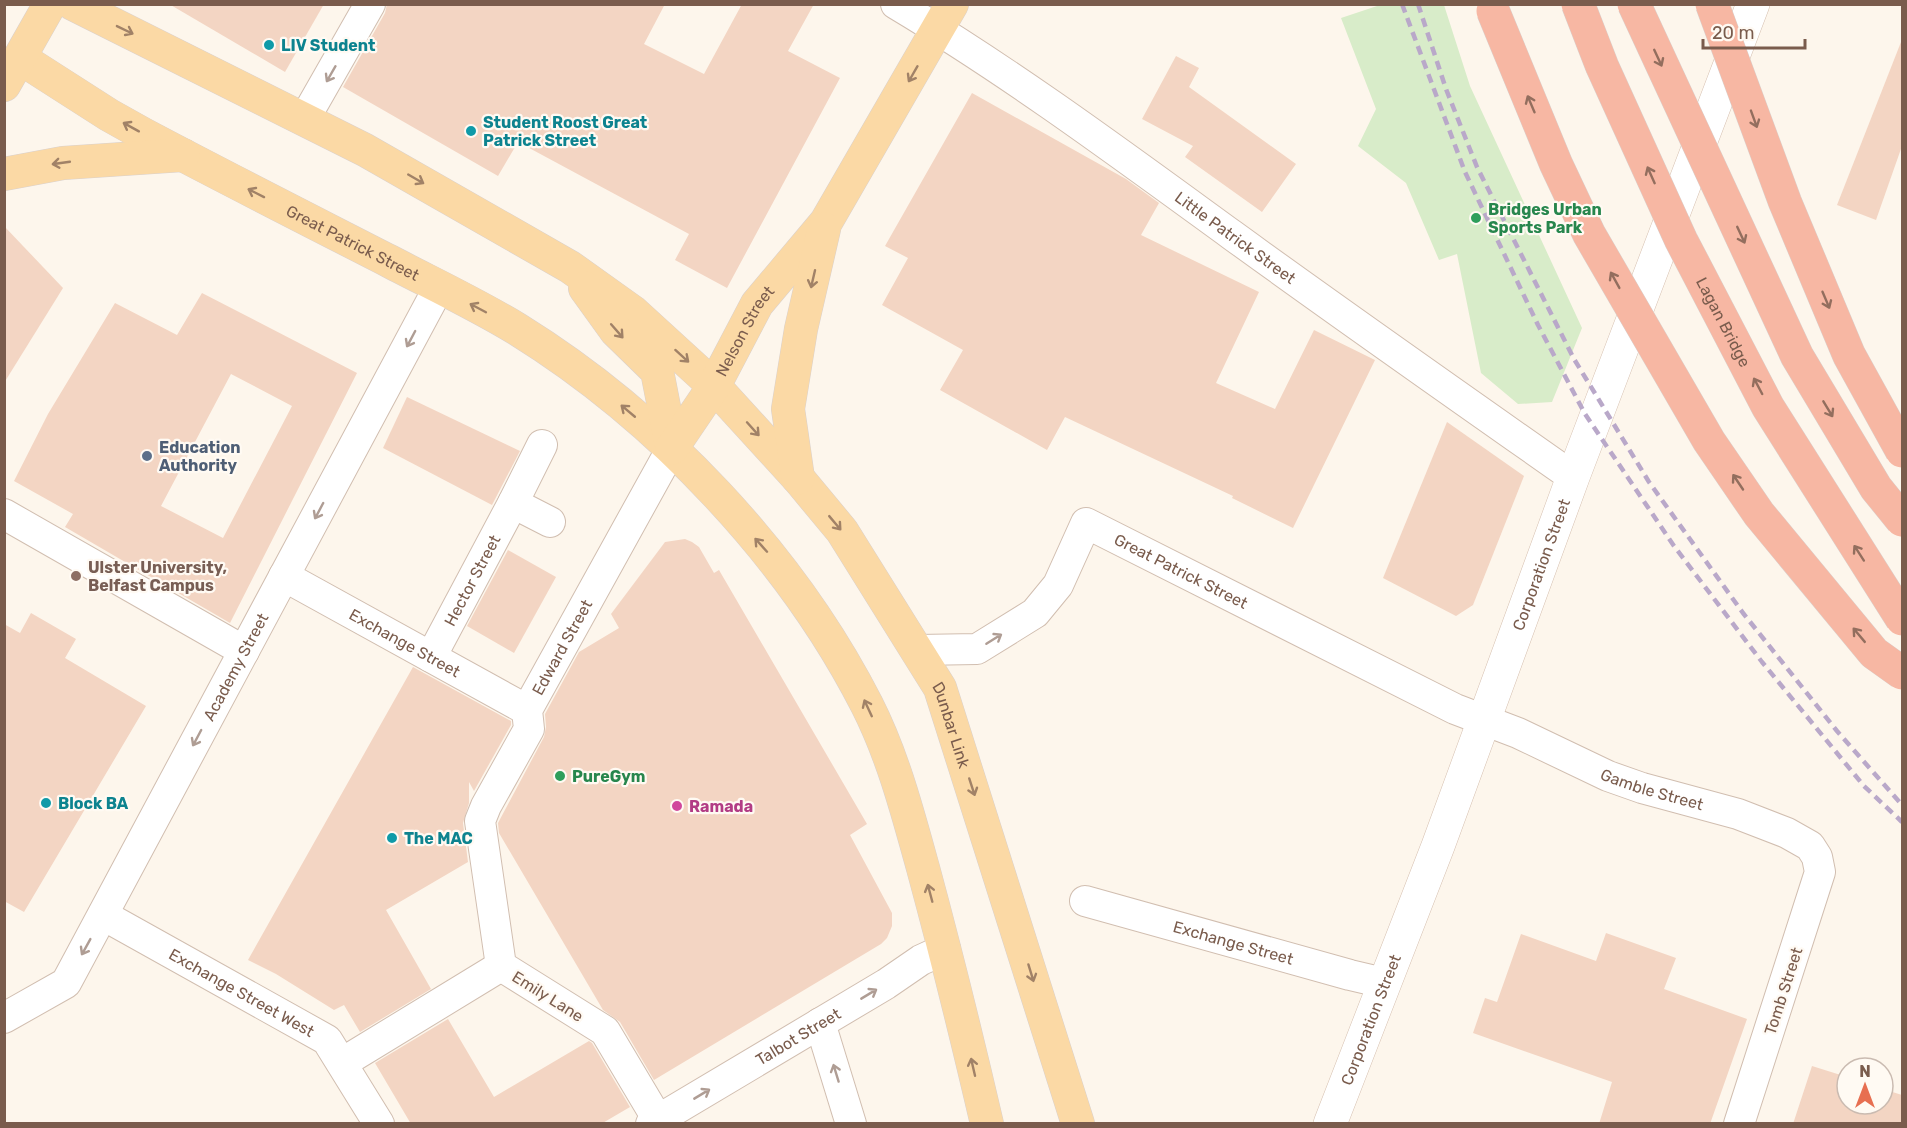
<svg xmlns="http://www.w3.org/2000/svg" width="1907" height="1128" viewBox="0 0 1907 1128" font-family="Rubik,sans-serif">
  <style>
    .green { fill: #d8ecc9 }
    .building { fill: #f3d5c3; fill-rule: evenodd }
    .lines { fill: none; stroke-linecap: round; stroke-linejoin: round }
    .street-casing { stroke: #d1beb0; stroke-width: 32 }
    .secondary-casing { stroke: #d6c0b0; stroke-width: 34 }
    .primary-casing { stroke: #dad1cd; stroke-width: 34 }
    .street { stroke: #fff; stroke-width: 30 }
    .secondary { stroke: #fff; stroke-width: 33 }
    .primary { stroke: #fbd9a5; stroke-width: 33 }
    .rail { stroke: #b9a8c9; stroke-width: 4.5; stroke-dasharray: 9 6; stroke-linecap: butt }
    .highway-bridge-casing { stroke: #dad1cd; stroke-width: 34; stroke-linecap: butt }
    .highway-bridge { stroke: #f7b7a3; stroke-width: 33 }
    .oneway { stroke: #a18267 }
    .oneway2 { stroke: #936e5e }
    .oneway3 { stroke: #af9d94 }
    .culture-dot { fill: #0f9aa8; stroke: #fffaf3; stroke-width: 2 }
    .leisure-dot { fill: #2e9e5b; stroke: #fffaf3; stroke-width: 2 }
    .service-dot { fill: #5c6f8a; stroke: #fffaf3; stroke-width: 2 }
    .education-dot { fill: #8d6e63; stroke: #fffaf3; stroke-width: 2 }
    .hotel-dot { fill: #d1479c; stroke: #fffaf3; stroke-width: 2 }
    .labels { text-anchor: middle; stroke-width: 4.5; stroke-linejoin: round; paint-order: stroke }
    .culture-label { font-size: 16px; font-weight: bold; fill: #0d838f; stroke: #fffaf3; text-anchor: start }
    .leisure-label { font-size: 16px; font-weight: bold; fill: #27864d; stroke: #fffaf3; text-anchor: start }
    .street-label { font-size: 16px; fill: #7a5c4d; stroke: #fffaf3 }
    .service-label { font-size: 16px; font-weight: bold; fill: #4e5e75; stroke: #fffaf3; text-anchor: start }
    .education-label { font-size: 16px; font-weight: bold; fill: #785e54; stroke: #fffaf3; text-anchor: start }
    .hotel-label { font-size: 16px; font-weight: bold; fill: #b23c85; stroke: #fffaf3; text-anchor: start }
  </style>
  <rect width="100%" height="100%" fill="#fdf6ec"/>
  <polygon class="green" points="1380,5 1444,5 1470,86 1582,328 1552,402 1518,404 1481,373 1457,254 1439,260 1406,183 1358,146 1376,109 1341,18"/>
  <g class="building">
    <polygon points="169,4 324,4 285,72"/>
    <polygon points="387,4 665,4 644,44 704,74 742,4 814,4 788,51 840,78 727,288 675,260 689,234 518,142 498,176 343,87 385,13"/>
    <polygon points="1901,42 1902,42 1902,146 1876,220 1837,205"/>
    <polygon points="1176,56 1199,68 1189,87 1296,164 1262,212 1185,157 1193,146 1142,119"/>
    <polygon points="972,93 1126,179 1159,203 1141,235 1259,292 1216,383 1275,409 1314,330 1375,360 1293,528 1232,498 1233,496 1065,417 1047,450 940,390 963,350 882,305 908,258 885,246"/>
    <polygon points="4,226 63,288 4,383"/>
    <path d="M 202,293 L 357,373 L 230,623 L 65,527 L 73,514 L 14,481 L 48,414 L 115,303 L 177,335 ZM 231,374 L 292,406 L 223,538 L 161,506 Z"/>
    <polygon points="407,397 520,451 492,505 383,448"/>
    <polygon points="1447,422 1524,476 1473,605 1456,616 1383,578"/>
    <polygon points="685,539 692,542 699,547 714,573 719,570 867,824 850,835 892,913 892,926 887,938 881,944 654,1080 620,1022 603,1010 499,833 498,823 544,737 546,727 545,714 579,652 619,628 611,614 665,542"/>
    <polygon points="508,550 556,577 514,653 467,626"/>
    <polygon points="31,613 76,639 65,658 146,706 24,912 4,901 4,624 20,633"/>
    <polygon points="413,667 511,721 511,725 474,791 469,782 469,803 463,823 468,862 386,910 431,989 360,1032 344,1005 334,1010 276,974 248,960"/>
    <polygon points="1606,933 1676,958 1664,989 1747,1019 1710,1124 1599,1124 1612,1082 1473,1033 1485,998 1497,1002 1521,934 1596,961"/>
    <polygon points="448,1019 494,1097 589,1041 592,1043 630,1107 601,1124 411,1124 375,1063"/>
    <polygon points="1812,1066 1847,1077 1847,1104 1883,1104 1883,1089 1902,1095 1902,1124 1793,1124"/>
  </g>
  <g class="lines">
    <defs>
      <g id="street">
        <path id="s1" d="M 896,4 C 1013,74 1122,155 1232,235 C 1345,317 1459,397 1573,477"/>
        <polyline points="305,118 370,4"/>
        <polyline points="513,503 550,522"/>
        <polyline points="4,514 244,651"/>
        <path id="s2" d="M 284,576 L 527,710"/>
        <path id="s3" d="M 918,650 L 977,649 L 1035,613 L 1058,585 L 1086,523 L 1455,709 L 1518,733 L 1608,776 L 1642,788 L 1738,814 L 1787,833 L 1810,846 L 1817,857 L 1820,872 L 1739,1124"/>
        <path id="s4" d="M 431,657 L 513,503 L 542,445"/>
        <path id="s5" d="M 1085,901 L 1350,975 L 1384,983"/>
        <path id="s6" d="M 103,915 L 327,1040 L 379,1124"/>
        <path id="s7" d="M 4,1018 L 66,983 L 439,287"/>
        <polyline points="820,1023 851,1124"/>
        <polyline points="342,1063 501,966"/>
        <path id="s8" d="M 658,1120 L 605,1031 L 501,966 L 480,821 L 486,806 L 529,729 L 527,710 L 672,448"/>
        <path id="s9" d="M 651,1124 L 886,984 L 921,960 L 945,949"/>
      </g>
      <g id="secondary">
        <path id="s10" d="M 1330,1124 L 1438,846 L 1573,477 L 1753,4"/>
      </g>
      <g id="primary">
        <path id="s11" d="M 73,4 L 365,150 L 570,267 L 633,312 L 714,386 L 798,478 L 842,531 L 940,688 L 1078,1124"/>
        <path id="s12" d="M 20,58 L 109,115 L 143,134 C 224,177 307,219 389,261 C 431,283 476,304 517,329 C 659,417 791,556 867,705 C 893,756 908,814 923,868 C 946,953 967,1038 987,1124"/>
        <polyline points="4,85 50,4"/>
        <polyline points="4,174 63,163 183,155"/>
        <polyline points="585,288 616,331 657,371 672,448"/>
        <path id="s13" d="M 672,448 L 714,386 L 757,304 L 826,222 L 952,4"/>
        <polyline points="798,478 788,409 801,329 824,229"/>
      </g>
    </defs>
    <use href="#street" class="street-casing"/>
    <use href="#secondary" class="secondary-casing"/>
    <use href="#primary" class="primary-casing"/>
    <use href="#street" class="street"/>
    <use href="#secondary" class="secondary"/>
    <use href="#primary" class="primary"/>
    <g class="rail">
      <polyline points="1402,4 1465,172 1538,325 1585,414 1674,546 1762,662 1864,786 1902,822"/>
      <polyline points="1418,4 1446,89 1477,167 1574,359 1649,482 1743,613 1837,731 1902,805"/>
    </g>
    <defs>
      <g id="highway-bridge">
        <path id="s14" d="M 1578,4 L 1602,66 L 1681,240 L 1768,407 L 1902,619"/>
        <polyline points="1634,4 1797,356 1876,488 1902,520"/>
        <polyline points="1712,4 1785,202 1849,355 1902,451"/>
        <polyline points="1493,11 1556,164 1589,234 1709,441 1759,514 1874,653 1902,673"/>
      </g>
    </defs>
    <use href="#highway-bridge" class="highway-bridge-casing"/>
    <use href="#highway-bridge" class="highway-bridge"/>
  </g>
  <defs><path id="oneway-shaft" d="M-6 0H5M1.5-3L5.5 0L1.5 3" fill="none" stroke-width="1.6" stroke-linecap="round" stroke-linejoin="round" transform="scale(1.5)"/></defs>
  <g class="oneway">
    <use href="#oneway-shaft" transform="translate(125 30) rotate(26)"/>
    <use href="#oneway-shaft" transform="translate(913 74) rotate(120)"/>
    <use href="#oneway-shaft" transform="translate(131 127) rotate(-151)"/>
    <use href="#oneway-shaft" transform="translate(61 163) rotate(172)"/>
    <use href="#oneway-shaft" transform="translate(416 179) rotate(30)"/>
    <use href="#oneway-shaft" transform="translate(256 193) rotate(-153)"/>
    <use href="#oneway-shaft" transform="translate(813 279) rotate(103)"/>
    <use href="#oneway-shaft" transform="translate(478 308) rotate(-152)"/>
    <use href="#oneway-shaft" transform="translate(617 331) rotate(49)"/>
    <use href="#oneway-shaft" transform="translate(682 356) rotate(42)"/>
    <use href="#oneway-shaft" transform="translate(628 411) rotate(-140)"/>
    <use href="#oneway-shaft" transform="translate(753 429) rotate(48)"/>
    <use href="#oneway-shaft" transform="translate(835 523) rotate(50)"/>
    <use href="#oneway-shaft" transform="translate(761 545) rotate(-132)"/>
    <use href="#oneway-shaft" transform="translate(868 708) rotate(-115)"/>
    <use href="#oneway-shaft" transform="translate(972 787) rotate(72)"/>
    <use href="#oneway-shaft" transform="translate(930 893) rotate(-105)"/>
    <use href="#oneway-shaft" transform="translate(1031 973) rotate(73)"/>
    <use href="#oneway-shaft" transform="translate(973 1067) rotate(-103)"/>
  </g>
  <g class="oneway2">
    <use href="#oneway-shaft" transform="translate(1658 58) rotate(65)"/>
    <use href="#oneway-shaft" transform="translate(1531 104) rotate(-113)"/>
    <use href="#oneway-shaft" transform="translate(1754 119) rotate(70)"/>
    <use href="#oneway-shaft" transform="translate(1651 175) rotate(-114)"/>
    <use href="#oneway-shaft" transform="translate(1741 235) rotate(65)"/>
    <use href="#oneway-shaft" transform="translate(1615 280) rotate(-119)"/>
    <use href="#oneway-shaft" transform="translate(1826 300) rotate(67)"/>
    <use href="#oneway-shaft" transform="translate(1758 386) rotate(-118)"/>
    <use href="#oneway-shaft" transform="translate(1828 409) rotate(59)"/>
    <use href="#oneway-shaft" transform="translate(1738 482) rotate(-124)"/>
    <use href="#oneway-shaft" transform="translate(1859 553) rotate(-123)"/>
    <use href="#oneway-shaft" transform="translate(1859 635) rotate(-130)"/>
  </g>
  <g class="oneway3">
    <use href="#oneway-shaft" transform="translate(331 74) rotate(120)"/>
    <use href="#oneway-shaft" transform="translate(411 339) rotate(118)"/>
    <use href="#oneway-shaft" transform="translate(319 511) rotate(118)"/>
    <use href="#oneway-shaft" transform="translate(994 639) rotate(-32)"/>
    <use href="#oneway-shaft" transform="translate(197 738) rotate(118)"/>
    <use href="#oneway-shaft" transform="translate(86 947) rotate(119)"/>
    <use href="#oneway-shaft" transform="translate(869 994) rotate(-31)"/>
    <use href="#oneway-shaft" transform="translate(836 1073) rotate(-107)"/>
    <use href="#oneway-shaft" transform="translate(702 1094) rotate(-31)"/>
  </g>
  <g class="culture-dot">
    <circle cx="269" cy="45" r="6"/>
    <circle cx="471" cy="131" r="6"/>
    <circle cx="46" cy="803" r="6"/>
    <circle cx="392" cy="838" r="6"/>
  </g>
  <g class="leisure-dot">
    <circle cx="1476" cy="218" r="6"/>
    <circle cx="560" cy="776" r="6"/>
  </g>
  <circle class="service-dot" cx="147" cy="456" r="6"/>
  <circle class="education-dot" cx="76" cy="576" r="6"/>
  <circle class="hotel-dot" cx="677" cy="806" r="6"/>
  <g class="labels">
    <g class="culture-label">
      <text x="281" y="51">LIV Student</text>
      <text x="483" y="128">Student Roost Great<tspan x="483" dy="18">Patrick Street</tspan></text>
      <text x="58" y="809">Block BA</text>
      <text x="404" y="844">The MAC</text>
    </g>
    <g class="leisure-label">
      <text x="1488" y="215">Bridges Urban<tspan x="1488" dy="18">Sports Park</tspan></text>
      <text x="572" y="782">PureGym</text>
    </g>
    <g class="street-label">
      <text dy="6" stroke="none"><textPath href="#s1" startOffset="412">Little Patrick Street</textPath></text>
      <text dy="6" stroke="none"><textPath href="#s12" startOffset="381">Great Patrick Street</textPath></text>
      <text dy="6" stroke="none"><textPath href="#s14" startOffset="350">Lagan Bridge</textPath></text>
      <text dy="6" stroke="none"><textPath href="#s13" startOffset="138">Nelson Street</textPath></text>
      <text dy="6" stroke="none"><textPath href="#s10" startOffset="598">Corporation Street</textPath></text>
      <text dy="6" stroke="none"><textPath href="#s3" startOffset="338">Great Patrick Street</textPath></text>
      <text dy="6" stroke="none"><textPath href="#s4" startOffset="87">Hector Street</textPath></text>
      <text dy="6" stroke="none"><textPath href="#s2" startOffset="138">Exchange Street</textPath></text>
      <text dy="6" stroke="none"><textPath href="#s8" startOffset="568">Edward Street</textPath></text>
      <text dy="6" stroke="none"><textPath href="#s7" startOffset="430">Academy Street</textPath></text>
      <text dy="6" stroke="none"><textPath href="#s11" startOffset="1167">Dunbar Link</textPath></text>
      <text dy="6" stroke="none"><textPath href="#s3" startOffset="858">Gamble Street</textPath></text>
      <text dy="6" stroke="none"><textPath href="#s5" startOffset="154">Exchange Street</textPath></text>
      <text transform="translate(1783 991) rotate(-72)" y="6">Tomb Street</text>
      <text dy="6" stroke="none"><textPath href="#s6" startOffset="159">Exchange Street West</textPath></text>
      <text transform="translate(548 996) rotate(32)" y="6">Emily Lane</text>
      <text dy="6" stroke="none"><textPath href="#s10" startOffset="112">Corporation Street</textPath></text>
      <text dy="6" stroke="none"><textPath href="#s9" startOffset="171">Talbot Street</textPath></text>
    </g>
    <g class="service-label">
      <text x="159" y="453">Education<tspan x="159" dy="18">Authority</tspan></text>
    </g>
    <g class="education-label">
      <text x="88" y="573">Ulster University,<tspan x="88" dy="18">Belfast Campus</tspan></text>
    </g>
    <g class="hotel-label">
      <text x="689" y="812">Ramada</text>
    </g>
  </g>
  <rect width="1907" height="1128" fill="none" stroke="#7a5c4d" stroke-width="12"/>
  <g transform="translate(1865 1086)"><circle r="28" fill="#fffaf3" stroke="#cabbb1" stroke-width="1.5"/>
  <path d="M0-4.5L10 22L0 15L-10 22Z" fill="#e76f51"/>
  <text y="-9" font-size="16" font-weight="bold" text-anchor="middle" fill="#7a5c4d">N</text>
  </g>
  <path d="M1703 39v9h102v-9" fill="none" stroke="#7a5c4d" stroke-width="3"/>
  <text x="1712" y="39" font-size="18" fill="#7a5c4d" stroke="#fffaf3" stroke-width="4.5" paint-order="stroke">20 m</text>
</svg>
